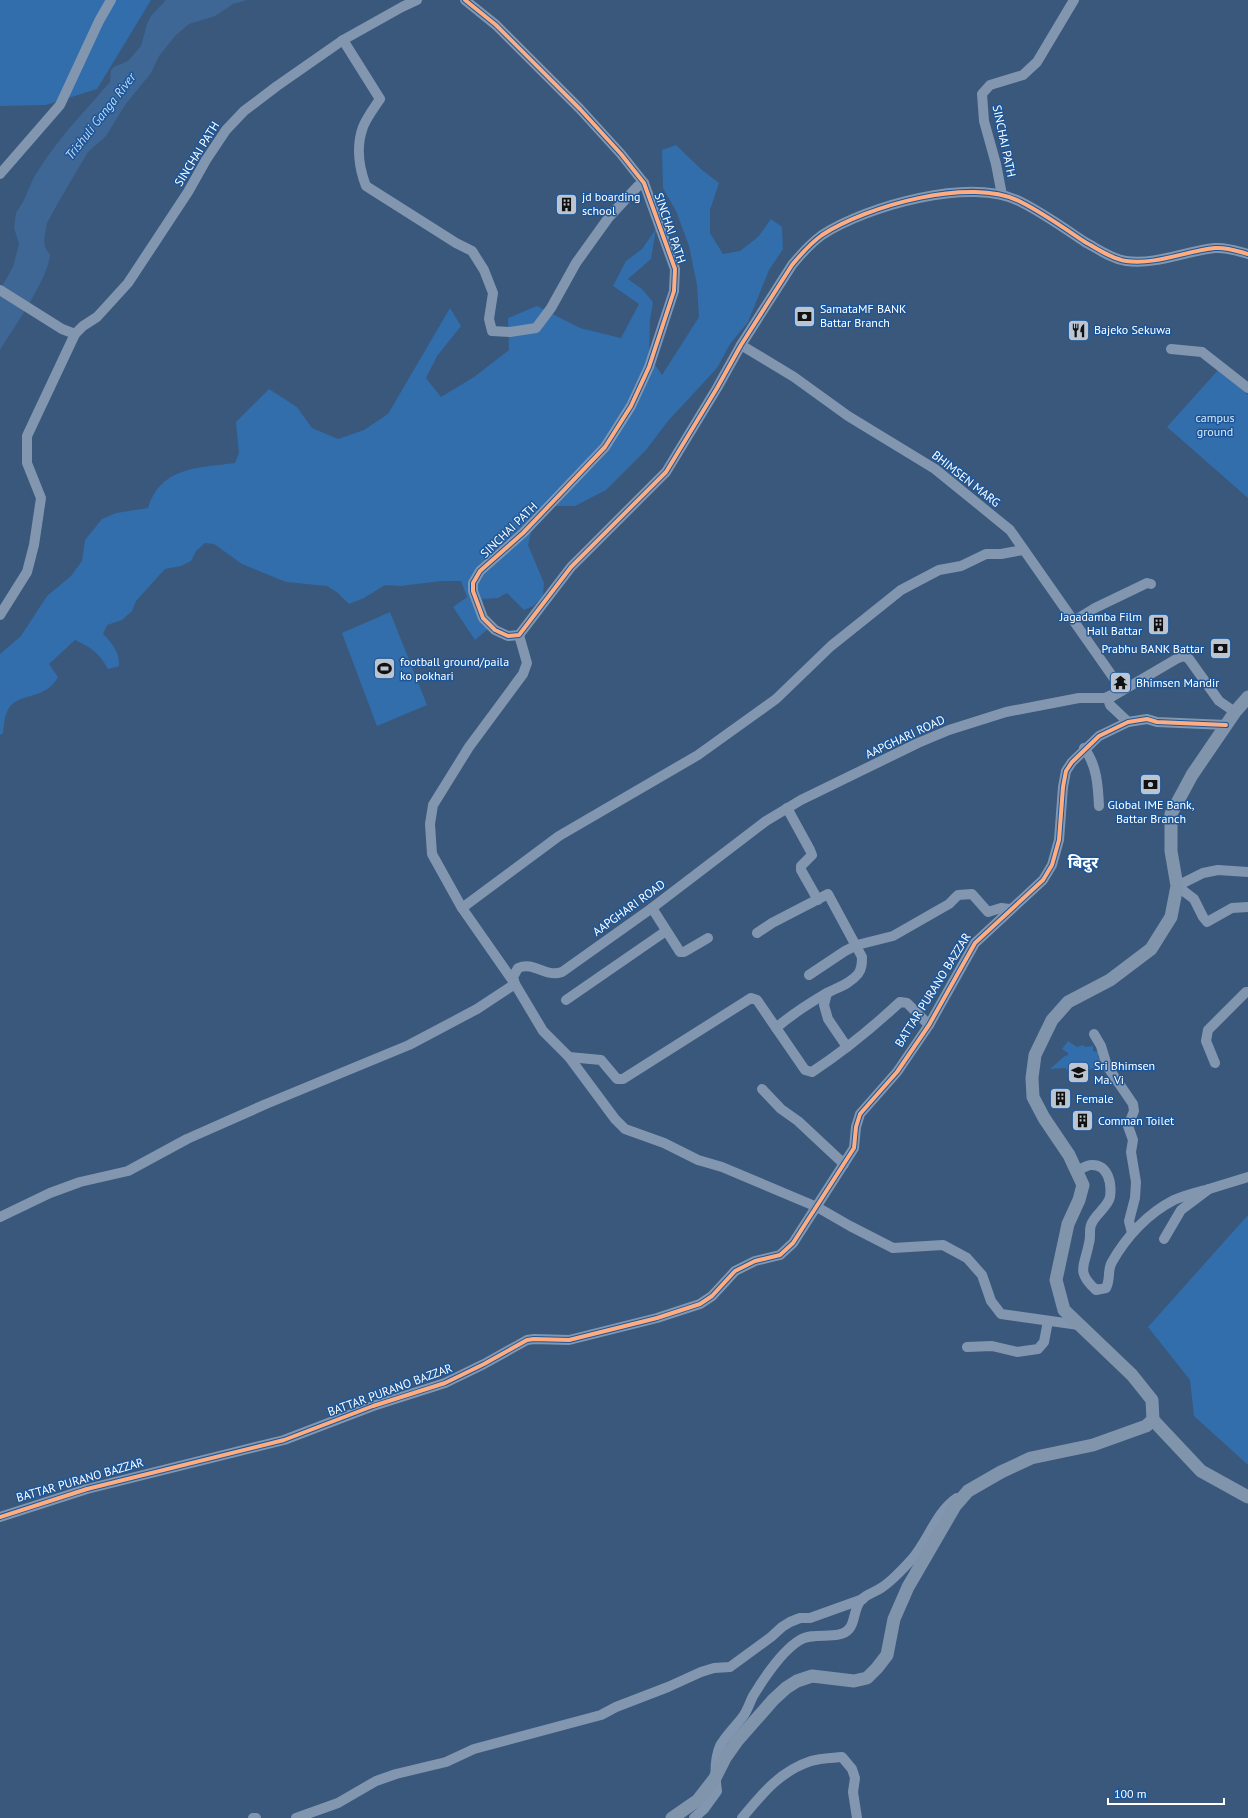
<svg xmlns="http://www.w3.org/2000/svg" width="1248" height="1818" viewBox="0 0 1248 1818" font-family="'PT Sans','Noto Sans Devanagari',sans-serif">
  <style>
    .green { fill: #326dac }
    .water { fill: #3e6795 }
    .lines { fill: none; stroke-linecap: round; stroke-linejoin: round }
    .minor { stroke: #8297af; stroke-width: 10 }
    .major { stroke: #8094ac; stroke-width: 13 }
    .cycleway-casing { stroke: #1d5698; stroke-width: 6 }
    .cycleway { stroke: #ffac80; stroke-width: 4 }
    .labels { text-anchor: middle; stroke-width: 3; stroke-linejoin: round; paint-order: stroke }
    .street-label { font-size: 12px; fill: #fff; stroke: #1d5698 }
    .poi-label { font-size: 12px; fill: #fff; stroke: #1d5698; text-anchor: start }
    .park-label { font-size: 12px; fill: #d8e9fb; stroke: #1d5698 }
    .water-label { font-size: 13px; font-style: italic; fill: #bed9f6; stroke: #1d5698 }
    .district-label { font-size: 16px; font-weight: bold; fill: #fff; stroke: #1d5698 }
  </style>
  <rect width="100%" height="100%" fill="#39587c"/>
  <g class="green">
    <polygon points="0,0 151,0 97,89 46,105 0,106"/>
    <path d="M 676,145 L 702,170 L 719,183 L 710,210 L 710,233 L 723,254 L 740,251 L 758,237 L 771,219 L 782,227 L 783,249 L 769,270 L 748,322 L 730,344 L 717,368 L 668,421 L 646,450 L 606,490 L 575,506 L 551,506 L 533,524 L 528,545 L 544,583 L 543,596 L 533,606 L 524,610 L 507,593 L 498,598 L 482,599 L 488,629 L 475,640 L 453,607 L 467,597 L 461,581 L 442,581 L 400,586 L 385,585 L 364,598 L 349,604 L 338,593 L 327,586 L 286,582 L 242,564 L 214,544 L 205,543 L 196,551 L 191,561 L 181,566 L 165,569 L 136,601 L 132,611 L 122,620 L 107,625 L 103,634 C 112,643 120,653 119,666 L 108,669 C 99,653 92,648 75,640 L 49,664 L 58,677 C 45,702 15,691 7,712 C 4,718 4,726 3,733 L 0,735 L 0,654 L 21,636 L 47,596 L 71,576 L 82,561 L 85,540 L 102,519 L 116,513 L 148,508 C 161,466 199,468 235,463 L 239,453 L 236,422 L 269,389 L 297,407 L 312,428 L 338,439 L 364,430 L 388,414 L 450,308 L 461,326 L 437,356 L 426,378 L 441,397 L 474,377 L 509,350 L 508,318 L 537,306 L 580,328 L 621,338 L 639,304 L 613,286 L 626,261 L 642,249 L 656,229 L 651,259 L 628,279 L 642,289 L 653,302 L 650,320 L 649,356 L 662,375 L 699,317 L 697,285 L 689,246 L 676,211 L 663,188 L 662,150 Z"/>
    <polygon points="1219,369 1248,395 1248,498 1167,427"/>
    <polygon points="390,612 427,705 377,726 342,633"/>
    <path d="M 1068,1041 L 1077,1047 L 1083,1045 L 1085,1047 L 1093,1046 L 1093,1051 L 1099,1052 L 1098,1057 L 1102,1058 C 1101,1068 1092,1069 1083,1070 L 1076,1081 L 1065,1068 L 1050,1069 L 1065,1056 L 1068,1055 L 1068,1053 L 1062,1049 Z"/>
    <polygon points="1248,1215 1248,1465 1194,1416 1190,1380 1148,1327"/>
  </g>
  <path class="water" d="M 166,0 L 247,0 L 233,4 L 215,16 L 189,24 L 176,35 L 159,56 L 151,73 L 125,105 L 106,136 L 88,152 L 59,201 L 47,223 L 44,240 L 45,247 L 50,255 C 48,279 13,329 0,350 L 0,290 L 13,267 L 19,244 L 14,228 L 16,213 L 23,202 L 34,177 L 47,157 L 66,132 L 110,82 L 111,70 L 114,67 L 128,61 L 141,46 L 147,24 L 151,16 Z"/>
  <g class="lines">
    <g class="minor">
      <path d="M 465,0 L 496,25 L 580,109 L 621,154 L 644,183 L 675,269 L 674,291 L 649,367 L 631,406 L 605,447 L 523,533 L 480,571 L 473,583 L 473,591 L 483,618 L 495,630 L 508,636 L 519,635 L 571,567 L 666,472 L 717,388 L 741,345 L 792,265 C 801,254 811,243 822,235 C 867,206 971,176 1021,202 C 1043,213 1064,228 1085,242 C 1098,249 1112,259 1126,261 C 1157,265 1185,251 1215,248 C 1227,247 1237,251 1248,254"/>
      <path d="M 343,40 L 380,99 C 374,108 367,117 363,127 C 356,146 359,168 366,186 L 456,243 L 472,251 L 484,270 L 493,293 L 489,319 L 492,331 L 510,332 L 536,328 L 551,308 L 576,263 L 609,217 L 638,186 L 644,183"/>
      <polyline points="0,174 60,105 99,21 111,0"/>
      <polyline points="1002,195 996,164 984,121 982,94 990,85 1023,75 1037,62 1074,0"/>
      <polyline points="0,290 62,329 75,334"/>
      <polyline points="741,345 794,377 848,416 935,469 1010,530 1122,690"/>
      <polyline points="1171,349 1202,352 1248,388"/>
      <polyline points="0,615 27,572 34,545 41,498 27,463 27,436 75,334 83,326 97,317 128,283 188,192 206,160 226,130 244,111 277,86 343,40 402,7 417,0"/>
      <polyline points="1074,621 1095,608 1147,583 1151,584"/>
      <polyline points="1128,722 1110,705 1108,699 1178,658 1184,656 1189,659 1219,701 1235,712"/>
      <path d="M 1084,748 C 1097,765 1098,786 1099,806"/>
      <polyline points="787,808 810,850 812,855 801,866 801,870 818,900"/>
      <polyline points="1248,872 1218,870 1203,873 1177,886 1194,899 1203,917 1207,922 1232,908 1248,907"/>
      <polyline points="462,908 559,836 698,755 776,699 831,646 901,590 939,570 961,566 986,554 1001,554 1023,550"/>
      <polyline points="652,908 680,952 684,952 708,938"/>
      <path d="M 757,933 L 772,923 L 828,894 L 862,957 C 862,963 862,969 858,974 C 850,984 836,988 825,994 C 808,1004 792,1014 776,1028"/>
      <polyline points="809,975 845,951 857,945 893,936 949,904 958,895 972,894 988,912 1001,908 1010,909"/>
      <polyline points="827,993 824,1005 828,1019 847,1047"/>
      <polyline points="566,1000 666,931"/>
      <polyline points="1094,1034 1101,1046 1107,1066 1133,1104 1134,1111 1128,1126 1133,1140 1131,1152 1136,1182 1135,1198 1129,1221 1132,1233"/>
      <path d="M 569,1057 L 601,1060 L 617,1079 L 623,1079 L 751,998 L 757,1000 L 805,1070 L 812,1072 C 844,1051 872,1028 900,1002 L 907,1003 L 929,1025"/>
      <polyline points="1215,1063 1206,1041 1208,1030 1246,992 1248,992"/>
      <polyline points="762,1089 781,1109 798,1121 844,1164"/>
      <path d="M 1077,1171 C 1081,1169 1087,1165 1091,1165 C 1108,1164 1112,1183 1110,1197 C 1108,1207 1094,1215 1091,1225 C 1089,1230 1091,1237 1089,1243 C 1085,1266 1075,1271 1096,1290 L 1106,1288 C 1111,1278 1107,1270 1112,1262 C 1126,1237 1148,1213 1174,1200 C 1185,1195 1198,1192 1209,1189"/>
      <polyline points="0,1217 50,1193 80,1182 128,1171 187,1139 266,1104 409,1045 477,1009 515,984 462,908 432,854 430,824 433,805 469,747 523,674 527,663 519,635"/>
      <polyline points="1164,1239 1181,1210 1209,1189 1248,1177"/>
      <path d="M 1079,1325 L 1001,1314 L 991,1301 L 982,1275 L 967,1258 L 943,1245 L 893,1248 L 850,1226 L 817,1207 L 722,1167 L 698,1160 L 664,1143 L 625,1129 L 615,1119 L 569,1057 L 543,1031 L 515,984 L 513,977 L 518,968 C 535,961 544,978 562,972 L 652,908 L 766,821 L 801,800 L 918,743 L 949,730 L 1006,712 L 1079,698 L 1105,698 L 1122,690"/>
      <polyline points="967,1347 992,1346 1017,1352 1038,1349 1044,1342 1048,1321"/>
      <polyline points="0,1517 87,1489 284,1440 373,1406 445,1383 484,1364 527,1340 534,1339 569,1340 657,1318 700,1304 712,1296 735,1271 755,1261 780,1255 793,1243 854,1148 856,1127 860,1114 897,1072 929,1025 975,943 1043,880 1052,865 1059,840 1063,787 1066,771 1072,762 1099,736 1128,722 1147,719 1157,722 1226,725"/>
      <polyline points="253,1818 256,1818"/>
      <polyline points="296,1818 338,1803 376,1781 396,1774 446,1762 474,1749 601,1715 616,1707 668,1687 701,1672 714,1668 730,1667 771,1637 782,1627 790,1622 800,1618 810,1618 863,1599"/>
      <path d="M 694,1818 L 704,1809 L 717,1791 C 715,1777 714,1760 720,1746 C 726,1735 737,1725 744,1715 C 748,1709 750,1702 753,1696 C 764,1678 783,1650 800,1640 C 814,1631 839,1641 849,1629 C 856,1621 853,1608 862,1599 C 867,1594 875,1592 881,1588 C 892,1581 903,1569 912,1559 C 928,1541 936,1512 957,1498"/>
      <path d="M 742,1818 C 762,1794 780,1771 811,1761 C 820,1758 832,1758 842,1757 L 852,1769 L 855,1778 L 853,1792 L 857,1818"/>
    </g>
    <g class="major">
      <polyline points="1153,1420 1152,1400 1132,1375 1064,1310 1056,1280 1068,1224 1079,1200 1083,1185 1069,1155 1044,1118 1033,1097 1032,1078 1035,1055 1052,1020 1068,1002 1110,980 1151,949 1171,917 1177,886 1171,851 1171,814 1192,775 1235,712 1248,697"/>
      <polyline points="1153,1420 1201,1471 1248,1497"/>
      <polyline points="672,1818 698,1800 715,1778 725,1758 737,1741 773,1700 786,1688 797,1681 812,1676 854,1681 867,1678 877,1668 887,1655 894,1619 908,1587 955,1506 968,1491 1001,1472 1031,1458 1093,1445 1146,1426 1153,1420"/>
    </g>
    <defs>
      <g id="cycleway">
        <path d="M 465,0 L 496,25 L 580,109 L 621,154 L 644,183 L 675,269 L 674,291 L 649,367 L 631,406 L 605,447 L 523,533 L 480,571 L 473,583 L 473,591 L 483,618 L 495,630 L 508,636 L 519,635 L 571,567 L 666,472 L 717,388 L 741,345 L 792,265 C 801,254 811,243 822,235 C 867,206 971,176 1021,202 C 1043,213 1064,228 1085,242 C 1098,249 1112,259 1126,261 C 1157,265 1185,251 1215,248 C 1227,247 1237,251 1248,254"/>
        <polyline points="0,1517 87,1489 284,1440 373,1406 445,1383 484,1364 527,1340 534,1339 569,1340 657,1318 700,1304 712,1296 735,1271 755,1261 780,1255 793,1243 854,1148 856,1127 860,1114 897,1072 929,1025 975,943 1043,880 1052,865 1059,840 1063,787 1066,771 1072,762 1099,736 1128,722 1147,719 1157,722 1226,725"/>
      </g>
    </defs>
    <use href="#cycleway" class="cycleway-casing"/>
    <use href="#cycleway" class="cycleway"/>
  </g>
  <defs>
    <symbol id="building-square" viewBox="-11 -11 22 22"><rect x="-9" y="-9" width="18" height="18" rx="4" fill="#bac5d1" stroke="#1d5698"/><path d="M-4-6H4V6H1V3H-1V6H-4ZM-2.5-4.3h1.7v1.8h-1.7ZM.8-4.3h1.7v1.8H.8ZM-2.5-1h1.7V.8h-1.7ZM.8-1h1.7V.8H.8Z" fill="#111"/></symbol>
    <symbol id="bank-square" viewBox="-11 -11 22 22"><rect x="-9" y="-9" width="18" height="18" rx="4" fill="#bac5d1" stroke="#1d5698"/><path d="M-6-4H6V4H-6ZM0-2.3a2.3 2.3 0 1 0 0 4.6a2.3 2.3 0 1 0 0-4.6Z" fill="#111"/></symbol>
    <symbol id="restaurant-square" viewBox="-11 -11 22 22"><rect x="-9" y="-9" width="18" height="18" rx="4" fill="#bac5d1" stroke="#1d5698"/><path d="M-5-6h1v4h1v-4h1v4h1v-4h1v5L-1.5 .5V6h-2V.5L-5-1ZM5-6V6H3V1.5H1.5Q1.5-4 5-6Z" fill="#111"/></symbol>
    <symbol id="stadium-square" viewBox="-11 -11 22 22"><rect x="-9" y="-9" width="18" height="18" rx="4" fill="#bac5d1" stroke="#1d5698"/><path d="M0-5a6.5 5 0 1 0 0 10a6.5 5 0 1 0 0-10ZM-3.5-1.8h7v3.6h-7Z" fill="#111"/></symbol>
    <symbol id="temple-square" viewBox="-11 -11 22 22"><rect x="-9" y="-9" width="18" height="18" rx="4" fill="#bac5d1" stroke="#1d5698"/><path d="M0-6L5-2H3V0L6.5 2.5H4V6H1.5V3h-3V6H-4V2.5H-6.5L-3 0V-2H-5Z" fill="#111"/></symbol>
    <symbol id="school-square" viewBox="-11 -11 22 22"><rect x="-9" y="-9" width="18" height="18" rx="4" fill="#bac5d1" stroke="#1d5698"/><path d="M0-5L7-2L0 1L-7-2ZM-4 1L0 2.5L4 1V4Q0 6-4 4Z" fill="#111"/></symbol>
  </defs>
  <g fill-rule="evenodd">
    <use href="#building-square" x="554" y="192" width="25" height="25"/>
    <use href="#bank-square" x="792" y="304" width="25" height="25"/>
    <use href="#restaurant-square" x="1066" y="318" width="25" height="25"/>
    <use href="#building-square" x="1146" y="612" width="25" height="25"/>
    <use href="#bank-square" x="1208" y="636" width="25" height="25"/>
    <use href="#stadium-square" x="372" y="656" width="25" height="25"/>
    <use href="#temple-square" x="1108" y="670" width="25" height="25"/>
    <use href="#bank-square" x="1138" y="772" width="25" height="25"/>
    <use href="#school-square" x="1066" y="1060" width="25" height="25"/>
    <use href="#building-square" x="1048" y="1086" width="25" height="25"/>
    <use href="#building-square" x="1070" y="1108" width="25" height="25"/>
  </g>
  <g class="labels">
    <g class="street-label">
      <text transform="translate(1004 141) rotate(78)" y="4">SINCHAI PATH</text>
      <text transform="translate(197 154) rotate(-58)" y="4">SINCHAI PATH</text>
      <text transform="translate(670 228) rotate(71)" y="4">SINCHAI PATH</text>
      <text transform="translate(966 479) rotate(38)" y="4">BHIMSEN MARG</text>
      <text transform="translate(509 530) rotate(-44)" y="4">SINCHAI PATH</text>
      <text transform="translate(905 737) rotate(-25)" y="4">AAPGHARI ROAD</text>
      <text transform="translate(629 908) rotate(-36)" y="4">AAPGHARI ROAD</text>
      <text transform="translate(933 990) rotate(-58)" y="4">BATTAR PURANO BAZZAR</text>
      <text transform="translate(390 1390) rotate(-20)" y="4">BATTAR PURANO BAZZAR</text>
      <text transform="translate(80 1480) rotate(-16)" y="4">BATTAR PURANO BAZZAR</text>
    </g>
    <g class="poi-label">
      <text x="582" y="201">jd boarding<tspan x="582" dy="14">school</tspan></text>
      <text x="820" y="313">SamataMF BANK<tspan x="820" dy="14">Battar Branch</tspan></text>
      <text x="1094" y="334">Bajeko Sekuwa</text>
      <text x="1142" y="621" text-anchor="end">Jagadamba Film<tspan x="1142" dy="14">Hall Battar</tspan></text>
      <text x="1204" y="653" text-anchor="end">Prabhu BANK Battar</text>
      <text x="400" y="666">football ground/paila<tspan x="400" dy="14">ko pokhari</tspan></text>
      <text x="1136" y="687">Bhimsen Mandir</text>
      <text x="1151" y="809" text-anchor="middle">Global IME Bank,<tspan x="1151" dy="14">Battar Branch</tspan></text>
      <text x="1094" y="1070">Sri Bhimsen<tspan x="1094" dy="14">Ma. Vi</tspan></text>
      <text x="1076" y="1103">Female</text>
      <text x="1098" y="1125">Comman Toilet</text>
    </g>
    <g class="park-label">
      <text x="1215" y="422">campus<tspan x="1215" dy="14">ground</tspan></text>
    </g>
    <g class="water-label">
      <text transform="translate(100 116) rotate(-52)" y="5">Trishuli Ganga River</text>
    </g>
    <g class="district-label">
      <text x="1083" y="868">बिदुर</text>
    </g>
  </g>
  <path d="M1108 1798v6h116v-6" fill="none" stroke="#ffffff" stroke-width="2"/>
  <text x="1114" y="1798" font-size="12" fill="#ffffff" stroke="#1d5698" stroke-width="3" paint-order="stroke">100 m</text>
</svg>
